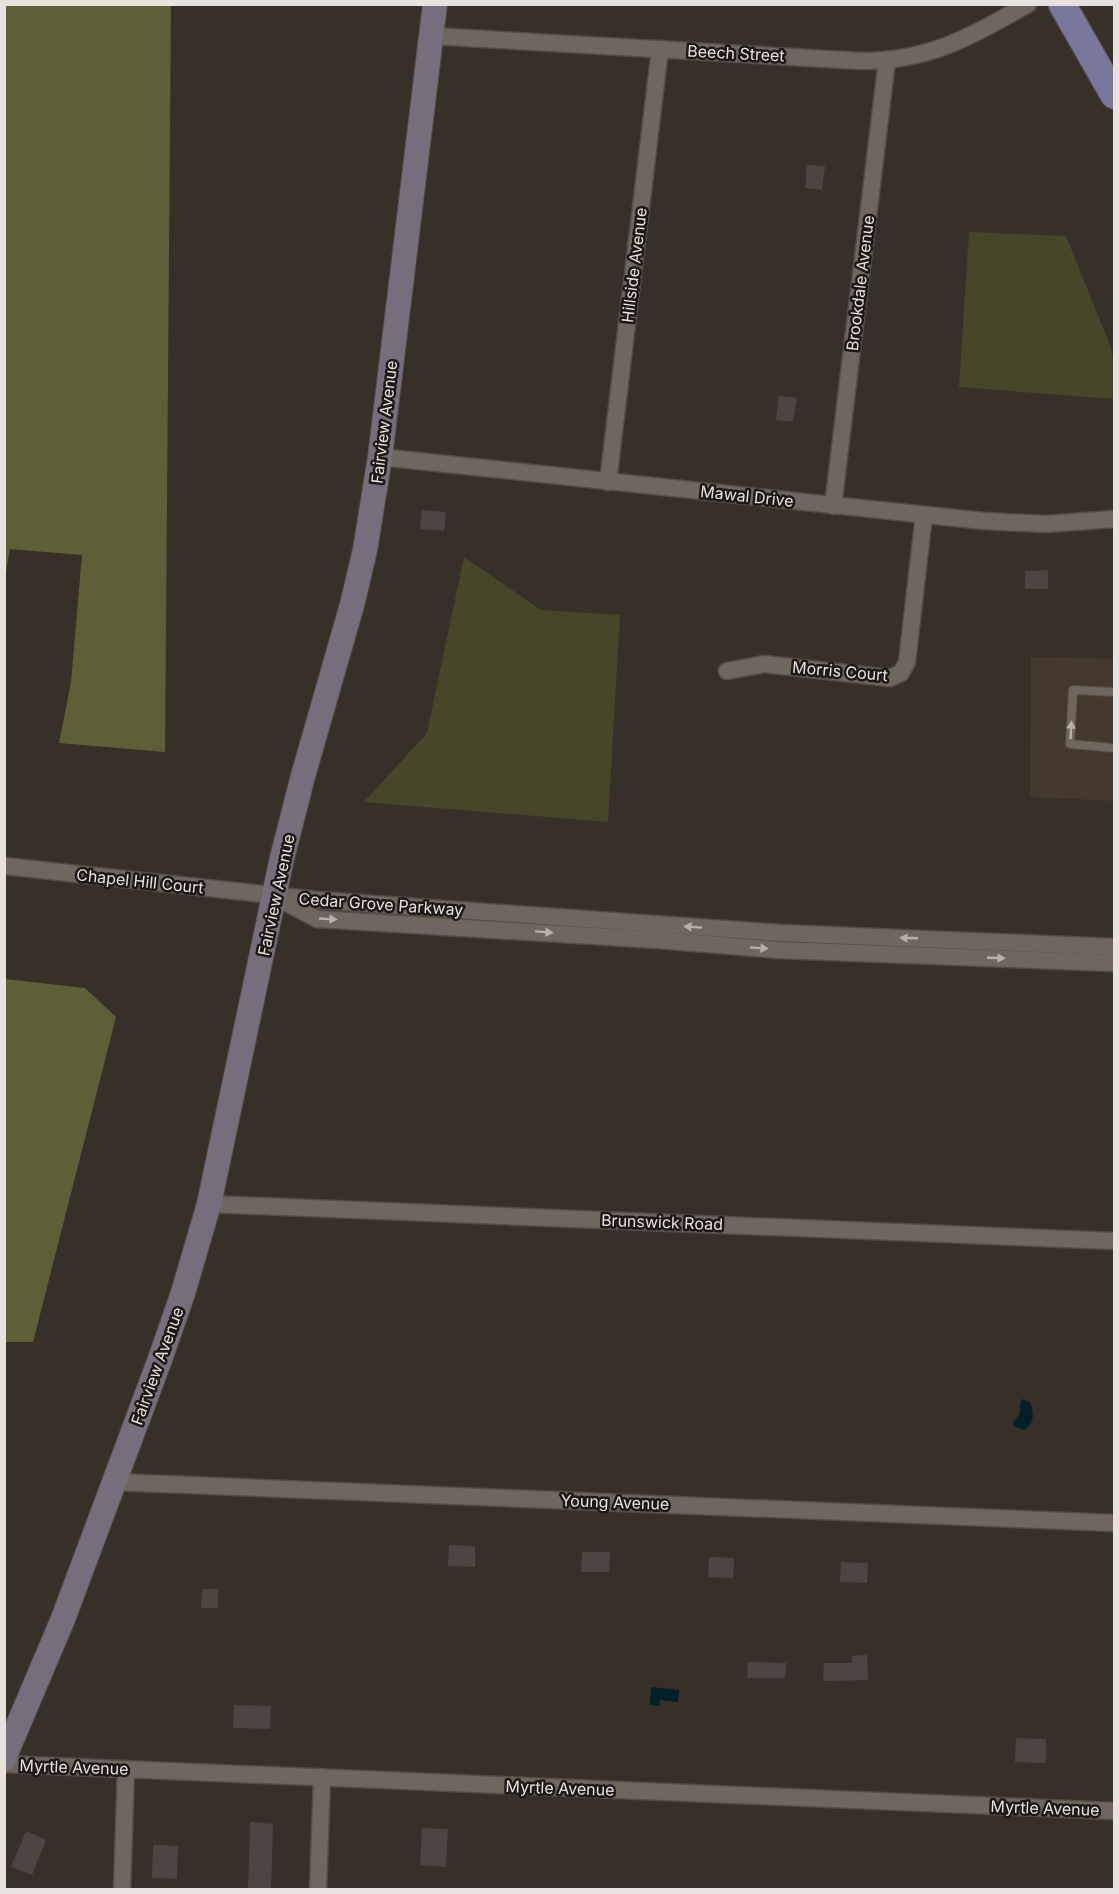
<svg xmlns="http://www.w3.org/2000/svg" width="1119" height="1894" viewBox="0 0 1119 1894" font-family="Inter,sans-serif">
  <style>
    .built { fill: #45382d }
    .green { fill: #454728 }
    .forest { fill: #5d6036 }
    .water { fill: #031f28 }
    .building { fill: #504443 }
    .lines { fill: none; stroke-linecap: round; stroke-linejoin: round }
    .lane-casing { stroke: #534d46; stroke-width: 10 }
    .street-casing { stroke: #534d46; stroke-width: 19 }
    .secondary-casing { stroke: #534d46; stroke-width: 26 }
    .primary-casing { stroke: #534d46; stroke-width: 29 }
    .lane { stroke: #6f675e; stroke-width: 8 }
    .street { stroke: #6f675e; stroke-width: 16 }
    .secondary { stroke: #756f7d; stroke-width: 24 }
    .primary { stroke: #7a779c; stroke-width: 27 }
    .oneway { fill: #b7b1aa }
    .labels { text-anchor: middle; stroke-width: 5; stroke-linejoin: round; paint-order: stroke }
    .street-label { font-size: 16px; fill: #e7e2dd; stroke: #1c1815 }
  </style>
  <rect width="100%" height="100%" fill="#373028"/>
  <polygon class="built" points="1031,657 1114,659 1114,801 1030,797"/>
  <g class="green">
    <polygon points="969,232 1066,236 1111,348 1114,365 1114,399 959,387"/>
    <polygon points="464,557 541,610 620,615 608,822 364,802 427,733"/>
  </g>
  <g class="forest">
    <polygon points="5,4 171,5 165,752 59,743 71,682 82,555 10,549 5,578"/>
    <polygon points="5,979 85,988 116,1017 33,1342 5,1342"/>
  </g>
  <g class="water">
    <path d="M 1023,1399 L 1031,1403 C 1033,1414 1035,1425 1024,1430 L 1014,1426 L 1013,1422 L 1020,1414 L 1020,1402 Z"/>
    <polygon points="651,1687 679,1690 678,1702 660,1700 659,1706 650,1705"/>
  </g>
  <g class="building">
    <polygon points="807,165 825,166 822,190 805,188"/>
    <polygon points="779,396 797,398 793,422 776,420"/>
    <polygon points="422,510 446,512 444,531 420,529"/>
    <polygon points="1048,570 1048,589 1025,589 1025,571"/>
    <polygon points="449,1545 475,1546 475,1567 448,1566"/>
    <polygon points="582,1552 610,1552 609,1572 581,1572"/>
    <polygon points="709,1557 734,1558 733,1578 708,1577"/>
    <polygon points="841,1562 868,1563 867,1583 840,1582"/>
    <polygon points="202,1589 218,1589 218,1608 201,1608"/>
    <polygon points="867,1655 868,1680 823,1681 824,1663 852,1663 852,1656"/>
    <polygon points="748,1662 786,1663 785,1678 747,1678"/>
    <polygon points="234,1705 271,1706 270,1729 233,1728"/>
    <polygon points="1016,1738 1046,1739 1046,1763 1015,1762"/>
    <polygon points="250,1822 273,1824 271,1890 248,1890"/>
    <polygon points="422,1828 448,1829 446,1867 420,1865"/>
    <polygon points="26,1831 46,1840 32,1875 11,1867"/>
    <polygon points="153,1845 178,1846 177,1879 152,1878"/>
  </g>
  <g class="lines">
    <defs>
      <polyline id="lane" points="1114,692 1073,690 1070,744 1114,748"/>
      <g id="street">
        <path d="M 432,36 L 861,61 C 930,61 970,37 1028,4"/>
        <polyline points="380,457 984,521 1046,524 1114,519"/>
        <polyline points="608,482 660,49"/>
        <polyline points="833,506 887,60"/>
        <polyline points="727,671 764,664 890,678 901,673 907,662 924,515"/>
        <polyline points="4,866 318,900 781,933 1114,947"/>
        <polyline points="281,900 317,919 658,940 779,950 1114,963"/>
        <polyline points="209,1204 1114,1241"/>
        <polyline points="115,1482 1114,1523"/>
        <polyline points="4,1764 1114,1811"/>
        <polyline points="122,1890 126,1769"/>
        <polyline points="318,1890 322,1777"/>
      </g>
      <polyline id="secondary" points="4,1758 63,1619 159,1362 183,1293 209,1204 282,858 303,776 352,605 365,550 380,457 435,4"/>
      <polyline id="primary" points="1062,4 1114,95"/>
    </defs>
    <use href="#lane" class="lane-casing"/>
    <use href="#street" class="street-casing"/>
    <use href="#secondary" class="secondary-casing"/>
    <use href="#primary" class="primary-casing"/>
    <use href="#lane" class="lane"/>
    <use href="#street" class="street"/>
    <use href="#secondary" class="secondary"/>
    <use href="#primary" class="primary"/>
  </g>
  <defs><path id="oneway-solid" d="M-6-.8H1V-3.2L6.5 0L1 3.2V.8H-6Z" transform="scale(1.5)"/></defs>
  <g class="oneway">
    <use href="#oneway-solid" transform="translate(1071 730) rotate(-87)"/>
    <use href="#oneway-solid" transform="translate(328 919) rotate(3)"/>
    <use href="#oneway-solid" transform="translate(693 927) rotate(-176)"/>
    <use href="#oneway-solid" transform="translate(544 932) rotate(4)"/>
    <use href="#oneway-solid" transform="translate(909 938) rotate(-178)"/>
    <use href="#oneway-solid" transform="translate(759 948) rotate(4)"/>
    <use href="#oneway-solid" transform="translate(996 958) rotate(2)"/>
  </g>
  <g class="labels">
    <g class="street-label">
      <text transform="translate(736 53) rotate(3)" y="6">Beech Street</text>
      <text transform="translate(634 265) rotate(-83)" y="6">Hillside Avenue</text>
      <text transform="translate(860 283) rotate(-83)" y="6">Brookdale Avenue</text>
      <text transform="translate(384 422) rotate(-83)" y="6">Fairview Avenue</text>
      <text transform="translate(747 496) rotate(6)" y="6">Mawal Drive</text>
      <text transform="translate(840 671) rotate(5)" y="6">Morris Court</text>
      <text transform="translate(140 881) rotate(6)" y="6">Chapel Hill Court</text>
      <text transform="translate(276 895) rotate(-78)" y="6">Fairview Avenue</text>
      <text transform="translate(381 904) rotate(4)" y="6">Cedar Grove Parkway</text>
      <text transform="translate(662 1222) rotate(2)" y="6">Brunswick Road</text>
      <text transform="translate(157 1366) rotate(-70)" y="6">Fairview Avenue</text>
      <text transform="translate(615 1502) rotate(2)" y="6">Young Avenue</text>
      <text transform="translate(74 1767) rotate(2)" y="6">Myrtle Avenue</text>
      <text transform="translate(560 1788) rotate(2)" y="6">Myrtle Avenue</text>
      <text transform="translate(1045 1808) rotate(2)" y="6">Myrtle Avenue</text>
    </g>
  </g>
  <rect width="1119" height="1894" fill="none" stroke="#e7e2dd" stroke-width="12"/>
</svg>
